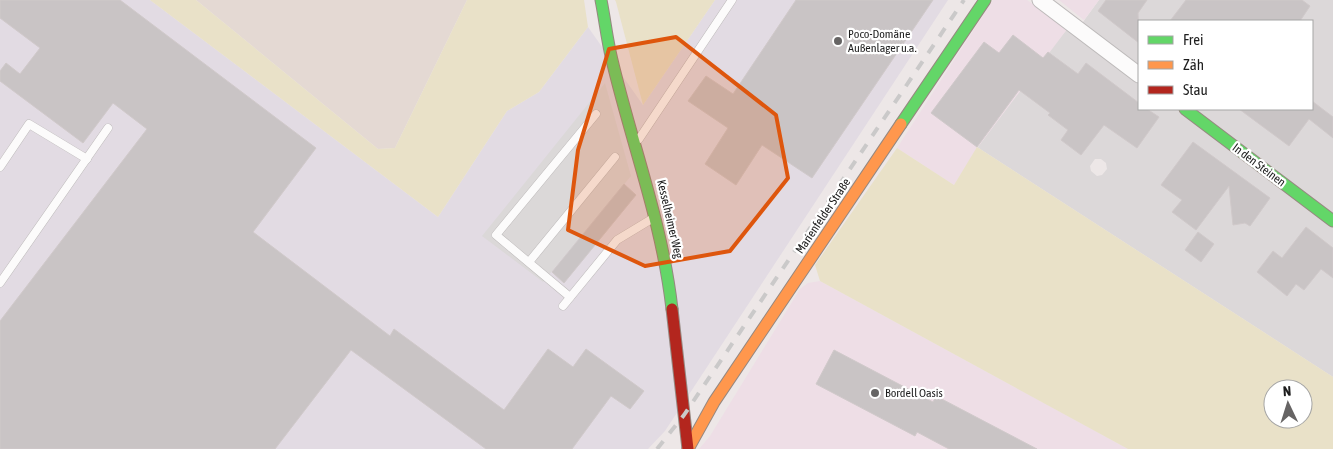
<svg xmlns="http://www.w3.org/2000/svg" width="1333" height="449" viewBox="0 0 1333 449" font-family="'Asap Condensed',sans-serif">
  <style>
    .residential { fill: #dcd8d9; fill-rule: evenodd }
    .commercial { fill: #eedee6 }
    .industrial { fill: #e2dbe3 }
    .religious { fill: #dbd8d8 }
    .farmland { fill: #e4d9d3 }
    .grass { fill: #e9e1c8; fill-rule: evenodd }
    .building { fill: #c9c4c5; stroke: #d0c9ca }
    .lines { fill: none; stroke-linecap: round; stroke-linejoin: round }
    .lane-casing { stroke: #bdbaba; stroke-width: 9 }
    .street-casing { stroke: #bdbaba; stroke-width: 17 }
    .fast-casing { stroke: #968880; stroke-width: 13 }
    .slow-casing { stroke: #968880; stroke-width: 13 }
    .jam-casing { stroke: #968880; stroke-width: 13 }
    .lane { stroke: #fcfbfb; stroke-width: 8 }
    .street { stroke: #fcfbfb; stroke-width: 15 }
    .fast { stroke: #63d668; stroke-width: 11 }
    .slow { stroke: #ff974d; stroke-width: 11 }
    .jam { stroke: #b3261e; stroke-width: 11 }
    .rail { stroke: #cac9c9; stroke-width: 4; stroke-dasharray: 10 10; stroke-linecap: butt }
    .marked { fill: #de560d; fill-opacity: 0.2; stroke: #de560d; stroke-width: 4; stroke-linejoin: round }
    .poi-dot { fill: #666464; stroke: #fff; stroke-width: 2 }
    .labels { text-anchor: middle; stroke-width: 4.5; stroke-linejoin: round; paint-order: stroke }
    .poi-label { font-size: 12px; fill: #1e1e1e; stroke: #fff; text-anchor: start }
    .street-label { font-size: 12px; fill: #1e1e1e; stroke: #fff }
  </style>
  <rect width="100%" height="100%" fill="#ede7e7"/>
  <path class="residential" d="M 1099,0 L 1333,0 L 1333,377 L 977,147 L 1048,52 L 1068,28 L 1075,33 ZM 1139,21 L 1312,21 L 1312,109 L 1139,109 ZM 1095,159 L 1101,159 L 1106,163 L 1107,169 L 1102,175 L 1097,176 L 1091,171 L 1090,166 Z"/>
  <g class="commercial">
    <polygon points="993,0 1027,0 1068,28 978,147 954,185 897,148"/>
    <polygon points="1059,0 1099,0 1084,20"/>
    <polygon points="820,281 1097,432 1128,449 699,449 710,436 800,289 808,283"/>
  </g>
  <polygon class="industrial" points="0,0 150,0 438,217 507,111 539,92 588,27 643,105 715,0 948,0 665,431 648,449 0,449"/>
  <polygon class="religious" points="605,83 631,176 543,282 482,236"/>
  <polygon class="farmland" points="196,0 467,0 395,148 378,149"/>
  <g class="grass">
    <polygon points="150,0 196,0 378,149 395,148 467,0 584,0 588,27 539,92 507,111 438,217"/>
    <polygon points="615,0 715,0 643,105 616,2"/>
    <path d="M 977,147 L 1333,377 L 1333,449 L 1128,449 L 820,281 L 815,265 L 897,148 L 954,185 ZM 1273,389 L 1303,389 L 1303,419 L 1273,419 Z"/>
  </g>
  <g class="building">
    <polygon points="0,0 120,0 316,148 253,232 390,336 394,329 504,410 548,349 573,367 586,349 644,391 630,409 611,396 572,449 486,449 351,350 275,449 0,449 0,321 147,129 113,103 83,143 0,81 0,71 6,63 20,74 40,48 0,18"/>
    <polygon points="796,0 933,0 812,178 762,145 736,185 705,164 728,128 688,101 706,76 733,94"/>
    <polygon points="1106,0 1147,0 1138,13 1139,43 1098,11"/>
    <polygon points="1186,0 1302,0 1310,6 1300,21 1170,21"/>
    <polygon points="1013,35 1043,58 1048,52 1078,74 1086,63 1139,103 1139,109 1147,109 1159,117 1137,148 1104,125 1081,155 1061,140 1068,130 1048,115 1050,113 1019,90 977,147 931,113 984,42 999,53"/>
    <polygon points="1312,101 1333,117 1333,138 1309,119 1289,146 1239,109 1312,109"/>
    <polygon points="1193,142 1270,198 1250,226 1245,223 1233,225 1229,186 1196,230 1172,212 1182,200 1161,185"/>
    <polygon points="624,184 636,195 564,283 552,272"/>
    <polygon points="1306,227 1333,248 1333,278 1321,269 1304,290 1296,284 1287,296 1257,272 1273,251 1282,258"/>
    <polygon points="1198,232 1214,244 1201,262 1185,250"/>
    <polygon points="834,350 933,402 936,396 1037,449 949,449 917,432 915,436 816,384"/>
  </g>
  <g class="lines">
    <defs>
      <g id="lane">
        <polyline points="639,139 732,0"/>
        <polyline points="0,167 29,124 87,159"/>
        <polyline points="529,262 615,157"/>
        <polyline points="0,283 108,128"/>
        <polyline points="570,297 496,235 596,114"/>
        <polyline points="563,306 617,240 655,217"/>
      </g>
      <polyline id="street" points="1040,0 1139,75"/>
      <g id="fast">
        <path d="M 601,0 C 605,20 607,40 612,60 C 632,145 662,221 672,309"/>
        <polyline points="1185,109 1333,221"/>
        <polyline points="901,124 985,0"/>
      </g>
      <polyline id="slow" points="688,449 714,402 901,124"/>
      <polyline id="jam" points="672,309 688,449"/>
    </defs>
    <use href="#lane" class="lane-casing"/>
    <use href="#street" class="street-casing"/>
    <use href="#fast" class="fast-casing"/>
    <use href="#slow" class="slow-casing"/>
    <use href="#jam" class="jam-casing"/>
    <use href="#lane" class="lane"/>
    <use href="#street" class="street"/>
    <use href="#fast" class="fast"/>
    <use href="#slow" class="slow"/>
    <use href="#jam" class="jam"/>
    <polyline class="rail" points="657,449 684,415 964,0"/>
  </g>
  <path class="marked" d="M 676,37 L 776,115 L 788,178 L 730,251 L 645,266 L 568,230 L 578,150 L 609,49 Z"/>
  <g class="poi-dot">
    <circle cx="838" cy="41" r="5"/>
    <circle cx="875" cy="393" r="5"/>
  </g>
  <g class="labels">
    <g class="poi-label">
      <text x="848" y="38">Poco-Domäne<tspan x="848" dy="14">Außenlager u.a.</tspan></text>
      <text x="885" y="397">Bordell Oasis</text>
    </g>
    <g class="street-label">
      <text transform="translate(1259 165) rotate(37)" y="4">In den Steinen</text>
      <text transform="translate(823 216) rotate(-56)" y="4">Marienfelder Straße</text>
      <text transform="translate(670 219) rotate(77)" y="4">Kesselheimer Weg</text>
    </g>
  </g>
  <rect x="1138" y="20" width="175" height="90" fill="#ffffff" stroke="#a5a5a5"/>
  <rect x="1148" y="36" width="25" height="8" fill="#63d668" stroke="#a5a5a5"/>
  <text x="1183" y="45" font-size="15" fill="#1e1e1e">Frei</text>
  <rect x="1148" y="61" width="25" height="8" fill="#ff974d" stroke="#a5a5a5"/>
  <text x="1183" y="70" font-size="15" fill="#1e1e1e">Zäh</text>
  <rect x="1148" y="86" width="25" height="8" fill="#b3261e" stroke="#a5a5a5"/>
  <text x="1183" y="95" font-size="15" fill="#1e1e1e">Stau</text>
  <g transform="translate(1288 404) rotate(356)"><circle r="24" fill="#ffffff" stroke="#a5a5a5"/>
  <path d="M0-4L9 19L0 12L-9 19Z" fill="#666464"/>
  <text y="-8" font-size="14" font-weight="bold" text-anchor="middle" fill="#1e1e1e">N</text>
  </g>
</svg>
